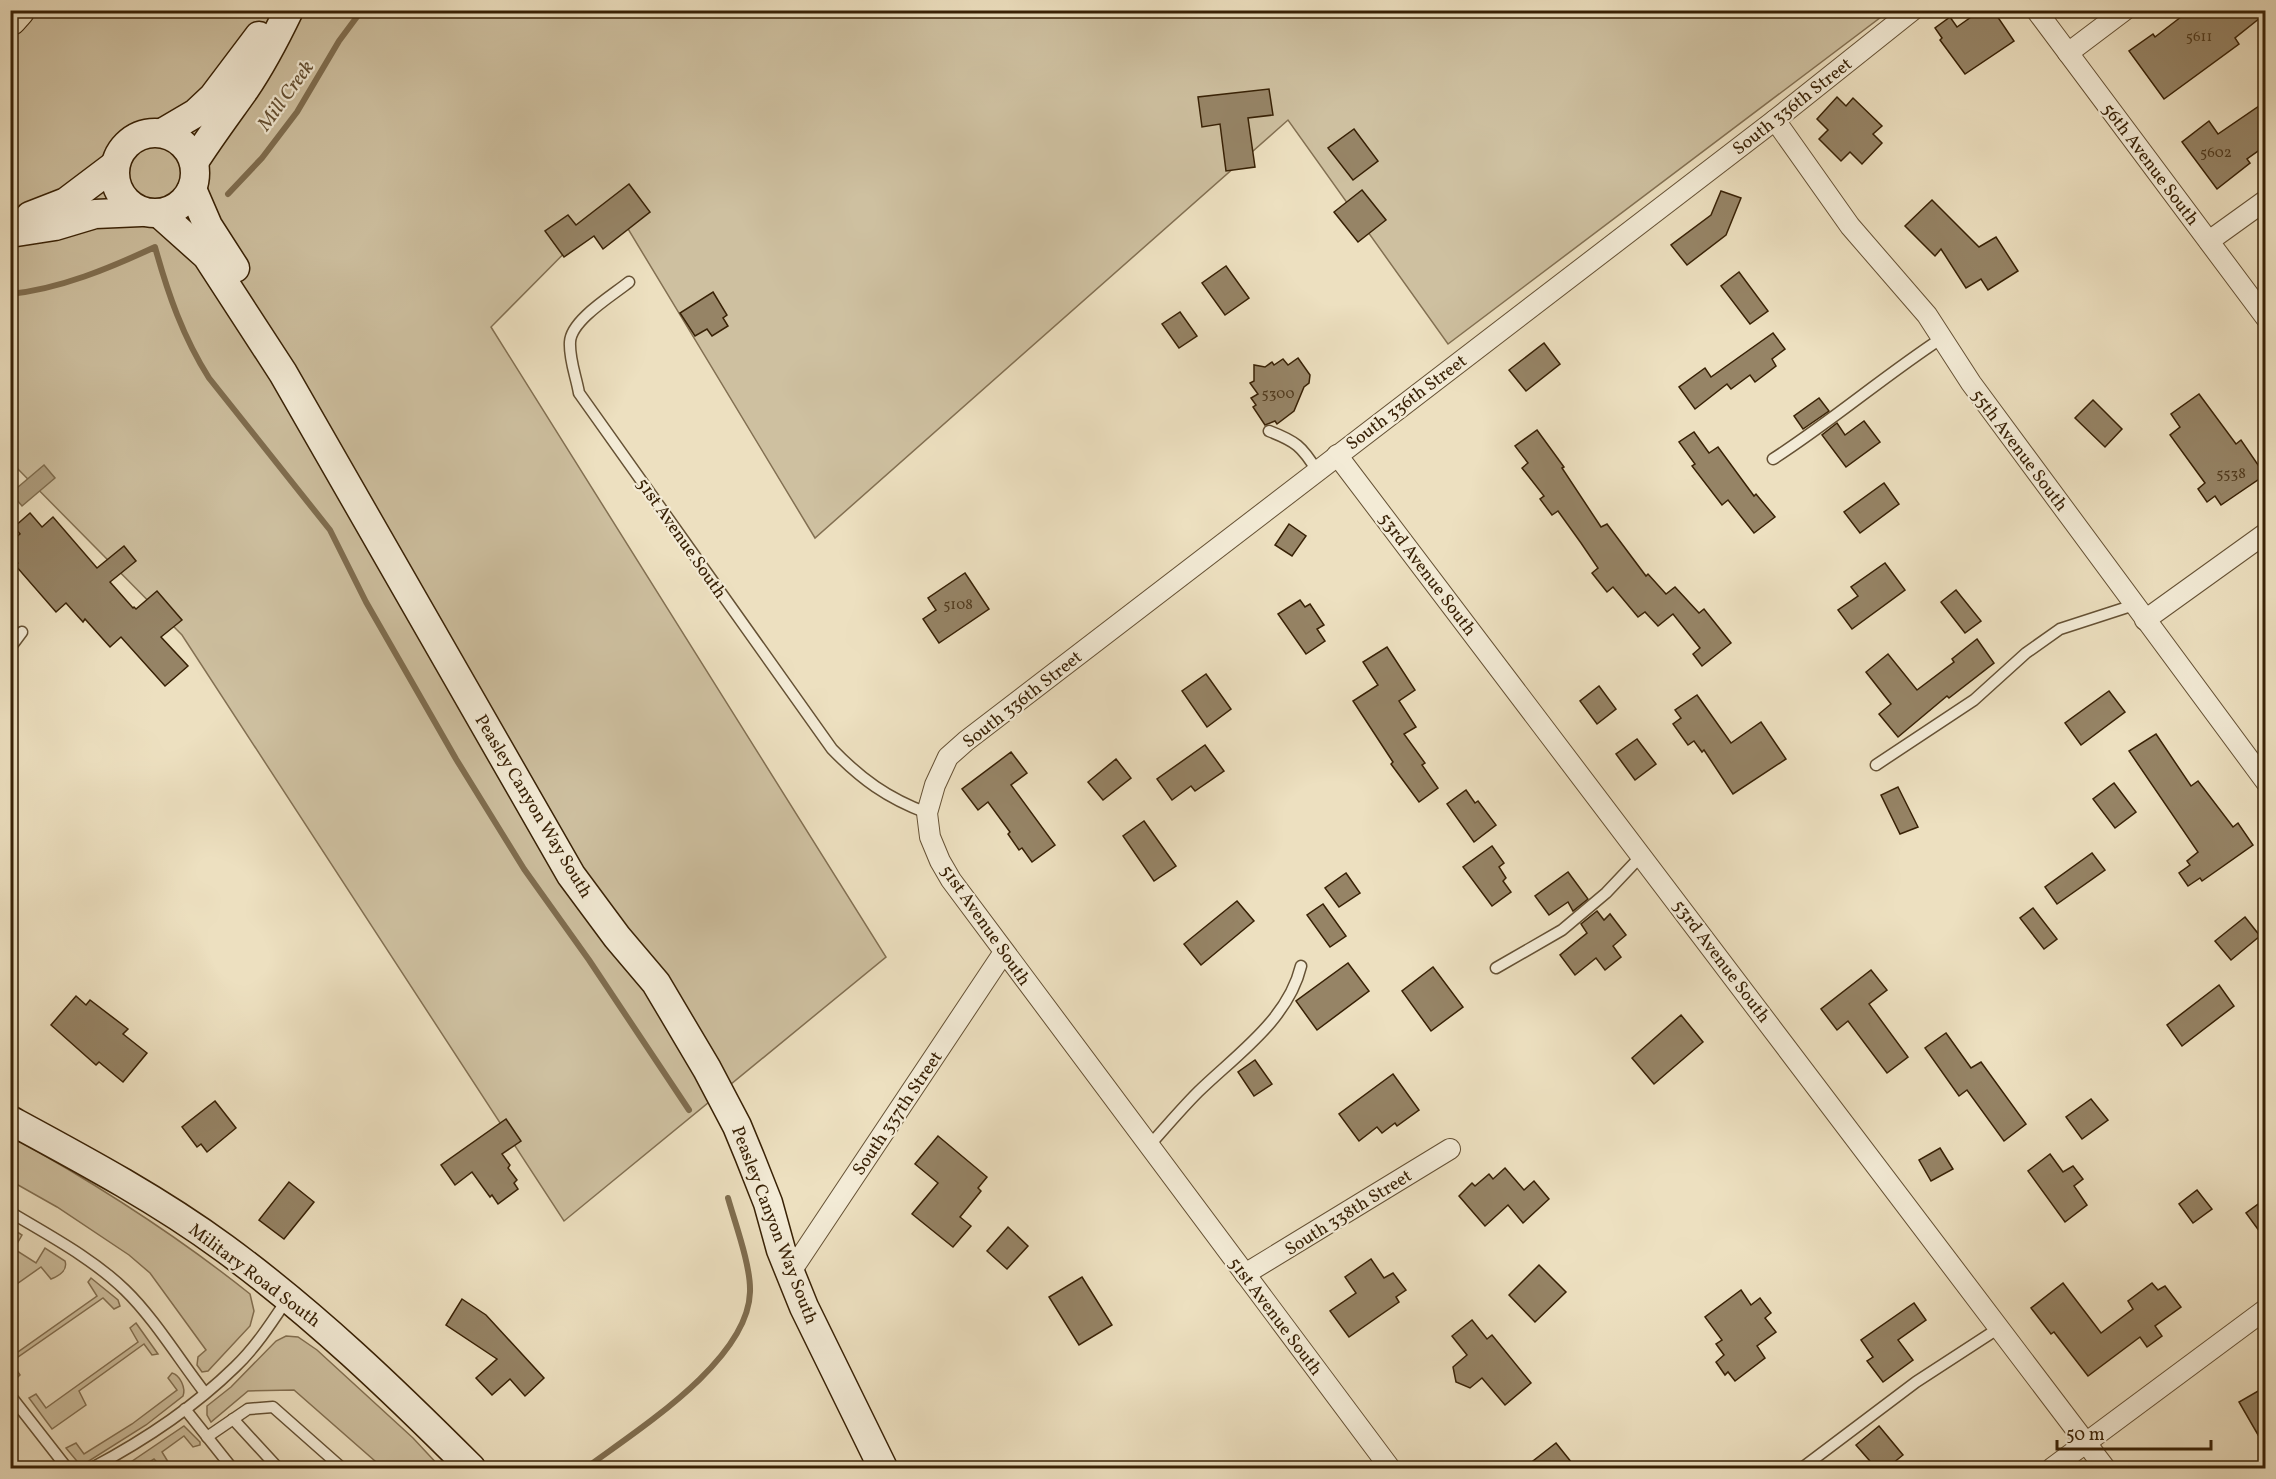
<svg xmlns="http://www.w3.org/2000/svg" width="2276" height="1479" viewBox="0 0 2276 1479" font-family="Vollkorn,serif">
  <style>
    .green { fill: #cec0a0; stroke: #837052; stroke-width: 1.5 }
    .water { fill: #af9f80; stroke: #7f6d4f; stroke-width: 1.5 }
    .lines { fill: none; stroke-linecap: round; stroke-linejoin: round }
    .stream { stroke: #7f6d4f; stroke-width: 6 }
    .building { fill: #968466; stroke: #382105; stroke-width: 1.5 }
    .lane-casing { stroke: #655134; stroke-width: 13 }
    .street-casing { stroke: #655134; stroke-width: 22 }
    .secondary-casing { stroke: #382105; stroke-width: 31 }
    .highway-casing { stroke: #382105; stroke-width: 35 }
    .lane { stroke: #f3ebd6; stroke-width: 10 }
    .street { stroke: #f3ebd6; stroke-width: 20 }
    .secondary { stroke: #f3ebd6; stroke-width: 28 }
    .highway { stroke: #ede0c0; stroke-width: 33 }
    .labels { text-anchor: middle; stroke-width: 4.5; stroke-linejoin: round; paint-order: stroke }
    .number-label { font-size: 15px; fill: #503a1d }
    .street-label { font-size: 18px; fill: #382105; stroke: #f3ebd6 }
    .water-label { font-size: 20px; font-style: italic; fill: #624d30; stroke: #f3ebd6 }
  </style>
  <rect width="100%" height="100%" fill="#ede0c0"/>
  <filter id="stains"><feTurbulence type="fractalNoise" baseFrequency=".00333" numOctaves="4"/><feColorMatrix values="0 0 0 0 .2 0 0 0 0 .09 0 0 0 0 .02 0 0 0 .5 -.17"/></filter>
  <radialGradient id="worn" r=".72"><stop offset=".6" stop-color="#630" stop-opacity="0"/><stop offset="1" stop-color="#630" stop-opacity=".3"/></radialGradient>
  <g class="green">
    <polygon points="10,11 1889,11 1448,344 1288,120 815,538 613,204 491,327 886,957 564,1221 182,635 11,462"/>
    <path d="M 10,1136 C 95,1183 175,1234 250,1294 L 254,1311 L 250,1326 L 208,1371 L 202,1372 L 197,1365 L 198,1357 L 206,1350 L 150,1273 L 129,1255 L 57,1207 L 11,1181 Z"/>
    <path d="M 11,1228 L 22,1235 L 14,1249 L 36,1263 L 45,1248 L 65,1261 C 68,1270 59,1276 51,1279 L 41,1267 L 11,1288 Z"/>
    <polygon points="91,1278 118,1300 120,1306 114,1309 103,1298 11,1362 20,1375 15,1380 11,1375 11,1357 97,1296 88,1282"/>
    <polygon points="136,1323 158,1354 152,1355 144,1344 79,1391 86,1405 52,1429 29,1398 36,1394 46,1408 138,1342 130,1328"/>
    <polygon points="286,1336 298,1337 317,1350 413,1438 441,1468 383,1468 294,1390 248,1391 211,1422 207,1415 207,1406 231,1387 276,1341"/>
    <path d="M 172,1373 C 180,1375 186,1388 183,1396 L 146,1425 L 81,1466 L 66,1448 L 76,1443 L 84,1454 L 132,1424 L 177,1390 L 168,1378 Z"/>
    <polygon points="184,1426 200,1442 200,1445 193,1447 184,1436 162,1452 170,1465 167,1468 162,1468 154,1459 140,1468 122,1468"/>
  </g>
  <polygon class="water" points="44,465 55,478 22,506 11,493"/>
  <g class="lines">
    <g class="stream">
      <polyline points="228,194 262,158 297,112 339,41 362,10"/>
      <path d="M 10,294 C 60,289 110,268 155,247 C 168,294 183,337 209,378 L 330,530 L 366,602 L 456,759 L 524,869 L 589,960 L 689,1110"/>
      <path d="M 586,1468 C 637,1430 748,1361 750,1292 C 751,1266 735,1223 728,1198"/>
    </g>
  </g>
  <g class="building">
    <polygon points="1981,10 1993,10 2014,41 1965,74 1940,40 1942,38 1935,28 1950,17 1957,27"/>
    <polygon points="2190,10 2265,10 2265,14 2235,38 2239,44 2164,99 2129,51 2153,34 2155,37"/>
    <polygon points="1269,89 1273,115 1248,118 1255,167 1226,171 1220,124 1202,127 1198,97"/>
    <polygon points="1837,97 1846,106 1853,98 1882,126 1873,134 1882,143 1862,164 1850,152 1841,161 1819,139 1828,130 1817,119"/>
    <polygon points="2265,102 2265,146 2247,159 2250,163 2217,189 2182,142 2209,121 2218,134"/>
    <polygon points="1354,129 1378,161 1353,180 1328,148"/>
    <polygon points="629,184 650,212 603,249 594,236 564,257 545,231 568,215 576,225"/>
    <polygon points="1362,190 1386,220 1358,242 1334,212"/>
    <polygon points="1721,191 1741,198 1726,235 1687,265 1671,245 1711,215"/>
    <polygon points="1932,200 1979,247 1996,237 2018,271 1988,290 1981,279 1966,288 1941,249 1935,256 1905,226"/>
    <polygon points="1226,266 1249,298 1225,315 1202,283"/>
    <polygon points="1739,272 1768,311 1750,324 1721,286"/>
    <polygon points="713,292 727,315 723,318 728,326 712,336 707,329 695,336 680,313"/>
    <polygon points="1180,312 1197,336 1179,348 1162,324"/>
    <polygon points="1773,333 1785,349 1772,359 1776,366 1755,382 1750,375 1731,389 1727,384 1695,409 1679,387 1705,368 1711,377"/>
    <polygon points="1544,343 1560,364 1526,391 1509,370"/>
    <polygon points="1298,358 1310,375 1309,383 1304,387 1294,411 1277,424 1275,421 1265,425 1253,407 1256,405 1251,398 1258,394 1250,383 1254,381 1254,365 1265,367 1272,362 1274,365 1283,359 1288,365"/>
    <polygon points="2199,394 2236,444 2241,440 2265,475 2221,505 2215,496 2207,502 2198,489 2205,483 2170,435 2180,427 2171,414"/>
    <polygon points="1819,398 1829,411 1803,429 1794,416"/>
    <polygon points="2093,400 2122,429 2105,447 2075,418"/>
    <polygon points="1864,421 1880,442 1846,467 1822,435 1837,423 1845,435"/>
    <polygon points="1537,430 1564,467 1562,468 1601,527 1607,524 1646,576 1648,574 1666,594 1675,587 1699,613 1704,609 1731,643 1702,666 1693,654 1700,648 1673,614 1658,626 1645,612 1638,617 1613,587 1607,592 1592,573 1598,568 1581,543 1558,511 1552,515 1540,499 1544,496 1522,468 1528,463 1515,446"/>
    <polygon points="1694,432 1709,453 1718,447 1754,496 1756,494 1775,517 1754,533 1728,500 1722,505 1692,466 1695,464 1679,442"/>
    <polygon points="1884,483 1899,504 1860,533 1844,512"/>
    <polygon points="30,513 42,527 53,517 97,568 124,546 136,561 110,582 133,608 134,607 136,609 157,591 182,620 161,637 188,666 165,686 121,637 110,647 85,619 83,622 66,603 56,612 15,565 18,563 10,554 10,542 20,534 14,527"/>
    <polygon points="1289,524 1306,536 1292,556 1275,545"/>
    <polygon points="1885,563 1905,590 1852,629 1838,610 1858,596 1851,587"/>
    <polygon points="965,573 989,609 939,643 923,619 936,610 928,598"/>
    <polygon points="1956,590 1981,621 1965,633 1941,602"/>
    <polygon points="1300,600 1305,607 1310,604 1324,625 1317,629 1325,641 1306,654 1278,614"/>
    <polygon points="1977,639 1994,663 1949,698 1947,696 1898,737 1879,714 1891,704 1866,672 1888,654 1917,690 1954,662 1952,659"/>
    <polygon points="1387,647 1415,690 1399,701 1416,727 1404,734 1425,763 1422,765 1438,788 1419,802 1391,764 1393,762 1353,701 1378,685 1363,662"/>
    <polygon points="1206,674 1231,709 1207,727 1182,691"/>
    <polygon points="1599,686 1616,709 1597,724 1580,701"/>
    <polygon points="2109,691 2125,712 2081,745 2065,723"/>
    <polygon points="1697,695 1731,743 1761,722 1786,759 1733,794 1704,750 1702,752 1694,741 1688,745 1673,724 1681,718 1675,710"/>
    <polygon points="2156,734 2191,786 2198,781 2233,827 2238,823 2253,845 2202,881 2200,878 2188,886 2179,873 2190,865 2187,861 2198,852 2129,751"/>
    <polygon points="1637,739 1656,764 1635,780 1616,754"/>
    <polygon points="1205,745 1224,771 1195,791 1191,786 1172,800 1157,779"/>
    <polygon points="1011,752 1027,773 1011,785 1055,845 1032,862 1022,848 1019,850 1008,834 1010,832 988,802 978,810 962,789"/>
    <polygon points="1116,759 1131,778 1103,800 1088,782"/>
    <polygon points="2114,783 2136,812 2115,828 2093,799"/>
    <polygon points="1898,787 1918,827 1900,834 1881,795"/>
    <polygon points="1466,790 1475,803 1478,801 1496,825 1474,842 1447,804"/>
    <polygon points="1144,821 1176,866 1154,881 1123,836"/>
    <polygon points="1492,846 1504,863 1499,867 1506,878 1503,881 1511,892 1492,906 1463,867"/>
    <polygon points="2092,853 2105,870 2057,904 2045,887"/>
    <polygon points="1568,872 1588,899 1573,911 1568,902 1549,915 1535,896"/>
    <polygon points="1346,873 1360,893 1339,907 1325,888"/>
    <polygon points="1237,901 1254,921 1201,965 1184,944"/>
    <polygon points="1323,904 1346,936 1330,947 1307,915"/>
    <polygon points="2033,908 2057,939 2044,949 2020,918"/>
    <polygon points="1597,911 1604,920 1610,914 1626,935 1613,946 1621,957 1605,970 1596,958 1575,975 1560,955 1587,933 1581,924"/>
    <polygon points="2245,917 2260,936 2231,960 2215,941"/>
    <polygon points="1348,963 1369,991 1317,1030 1296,1001"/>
    <polygon points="1433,967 1463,1007 1431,1031 1402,991"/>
    <polygon points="1871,970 1887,990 1869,1004 1908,1057 1887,1073 1848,1021 1837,1030 1821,1009"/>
    <polygon points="2219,985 2234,1006 2182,1046 2167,1025"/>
    <polygon points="76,996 86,1005 90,1000 128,1029 123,1034 147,1053 123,1082 99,1062 96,1065 51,1025"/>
    <polygon points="1681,1015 1703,1042 1654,1084 1632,1058"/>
    <polygon points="1946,1033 1971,1068 1981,1062 2026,1124 2004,1141 1967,1090 1959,1096 1925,1048"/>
    <polygon points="1255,1060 1272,1084 1254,1096 1238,1072"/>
    <polygon points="1393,1074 1419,1110 1397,1126 1395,1123 1382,1133 1377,1127 1359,1141 1339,1114"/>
    <polygon points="2091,1099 2108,1120 2082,1139 2066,1117"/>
    <polygon points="215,1101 236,1128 207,1152 201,1144 197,1147 182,1127"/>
    <polygon points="506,1119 521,1141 502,1154 510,1165 508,1168 517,1180 514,1183 518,1189 498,1204 492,1195 490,1197 472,1172 455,1185 441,1165"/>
    <polygon points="938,1136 987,1177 978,1188 981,1191 960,1217 971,1226 953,1247 912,1214 938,1183 915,1164"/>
    <polygon points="1940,1148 1953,1169 1931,1181 1919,1160"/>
    <polygon points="2050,1154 2063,1172 2073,1166 2083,1179 2074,1186 2087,1205 2065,1222 2028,1171"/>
    <polygon points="1505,1168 1524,1190 1534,1181 1549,1199 1523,1223 1508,1205 1485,1226 1459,1196 1472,1183 1475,1186 1489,1174 1493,1179"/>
    <polygon points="289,1182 314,1202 284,1239 259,1220"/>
    <polygon points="2197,1190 2212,1209 2193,1223 2179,1204"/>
    <polygon points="2265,1199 2265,1239 2246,1213"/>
    <polygon points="1008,1227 1028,1246 1007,1269 987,1251"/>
    <polygon points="1371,1259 1384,1278 1393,1273 1406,1290 1396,1297 1399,1302 1349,1337 1330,1311 1356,1293 1345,1277"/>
    <polygon points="1539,1265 1566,1292 1535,1322 1509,1295"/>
    <polygon points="1082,1277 1112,1325 1079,1345 1049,1297"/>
    <polygon points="2063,1283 2101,1333 2133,1309 2128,1301 2152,1283 2158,1290 2165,1286 2181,1307 2155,1326 2162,1336 2147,1347 2140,1337 2088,1376 2054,1332 2051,1334 2031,1308"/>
    <polygon points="1741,1290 1751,1305 1760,1298 1771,1313 1765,1318 1776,1332 1757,1346 1765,1358 1735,1381 1728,1372 1725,1375 1716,1362 1724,1355 1716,1344 1722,1340 1705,1317"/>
    <polygon points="462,1299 486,1315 544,1378 525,1396 510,1379 492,1395 476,1378 497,1359 446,1325"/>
    <polygon points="1914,1303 1926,1320 1898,1340 1913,1360 1883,1382 1867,1361 1873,1357 1861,1340"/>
    <polygon points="1472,1320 1487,1339 1492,1335 1531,1383 1505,1405 1482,1378 1470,1388 1456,1382 1453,1367 1467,1355 1452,1336"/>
    <polygon points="2265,1387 2265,1447 2239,1402"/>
    <polygon points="1879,1426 1903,1455 1887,1468 1876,1468 1856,1445"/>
    <polygon points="1556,1443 1576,1468 1524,1468"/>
  </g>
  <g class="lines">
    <defs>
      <g id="lane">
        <path d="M 629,282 C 613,295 571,320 570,342 C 569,359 576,376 579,393 L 832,749 C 861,779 887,798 927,813"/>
        <path d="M 1269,431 C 1295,441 1302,446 1317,471"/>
        <path d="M 1773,459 C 1832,421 1884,376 1942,338"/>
        <polyline points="10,648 22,632"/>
        <polyline points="1876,765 1974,700 2026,653 2060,629 2134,605"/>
        <polyline points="1496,968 1562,930 1606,893 1642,855"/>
        <path d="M 1149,1146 C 1165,1128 1181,1109 1198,1092 C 1236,1055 1288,1020 1301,966"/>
        <path d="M 10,1212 C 50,1236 92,1258 125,1290 C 154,1318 180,1361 205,1393"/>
        <polyline points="10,1395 67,1468"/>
        <polyline points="185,1409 232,1468"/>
        <polyline points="233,1419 278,1468"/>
        <polyline points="207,1437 248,1409 273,1407 342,1468"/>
        <path d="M 92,1468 C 143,1441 193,1408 235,1367 C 256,1347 272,1322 288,1298"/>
        <polyline points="1802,1468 1916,1382 1999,1328"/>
      </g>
      <g id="street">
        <polyline points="2036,10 2266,318"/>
        <polyline points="2068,53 2125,10"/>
        <polyline points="1775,120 1850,226 1927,315 1971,383 2266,782"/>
        <polyline points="2209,241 2266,200"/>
        <polyline points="1337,455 2105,1468"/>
        <polyline points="2145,620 2266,533"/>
        <polyline points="790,1273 1004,952"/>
        <polyline points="1245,1274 1450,1149"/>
        <polyline points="1390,1468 951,880 940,861 930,837 927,813 935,785 948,757 966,741 1775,120 1913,10"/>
        <polyline points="2052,1468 2266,1309"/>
      </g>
      <g id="secondary">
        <circle cx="155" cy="173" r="40"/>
        <polyline points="162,133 196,113 213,97 259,36"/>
        <path d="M 194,162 C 210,137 228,113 245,89 C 262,64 276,37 289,10"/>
        <polyline points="192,189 208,226 235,268"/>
        <polyline points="160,214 207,256 283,373 571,875 617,937 656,983 707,1069 737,1126 749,1155 768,1203 781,1250 804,1307 883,1468"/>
        <polyline points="30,216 66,202 115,165"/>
        <polyline points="10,233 55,226 95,214 141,212"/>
        <path d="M 10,1120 C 84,1160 157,1199 224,1248 C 314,1314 393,1390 471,1468"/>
      </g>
      <polyline id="highway" points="10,19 18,10"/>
    </defs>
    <use href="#lane" class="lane-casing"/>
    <use href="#street" class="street-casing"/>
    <use href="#secondary" class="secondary-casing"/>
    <use href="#highway" class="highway-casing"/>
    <use href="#lane" class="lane"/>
    <use href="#street" class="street"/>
    <use href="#secondary" class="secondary"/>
    <use href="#highway" class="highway"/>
  </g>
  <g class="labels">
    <g class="number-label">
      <text x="2199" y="41">5611</text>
      <text x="2216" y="157">5602</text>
      <text x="1278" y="398">5300</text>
      <text x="2231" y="478">5538</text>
      <text x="958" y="609">5108</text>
    </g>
    <g class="street-label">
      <text transform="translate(1792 106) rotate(-38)" y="6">South 336th Street</text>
      <text transform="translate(2151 164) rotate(53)" y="6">56th Avenue South</text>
      <text transform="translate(1406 402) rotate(-37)" y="6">South 336th Street</text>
      <text transform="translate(2020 450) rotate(53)" y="6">55th Avenue South</text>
      <text transform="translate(682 538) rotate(55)" y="6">51st Avenue South</text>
      <text transform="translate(1428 574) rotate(53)" y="6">53rd Avenue South</text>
      <text transform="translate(1022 699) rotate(-38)" y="6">South 336th Street</text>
      <text transform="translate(534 806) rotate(59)" y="6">Peasley Canyon Way South</text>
      <text transform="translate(986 925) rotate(55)" y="6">51st Avenue South</text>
      <text transform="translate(1722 961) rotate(53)" y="6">53rd Avenue South</text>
      <text transform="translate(897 1113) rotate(-56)" y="6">South 337th Street</text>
      <text transform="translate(1348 1212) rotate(-32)" y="6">South 338th Street</text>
      <text transform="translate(775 1225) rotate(69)" y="6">Peasley Canyon Way South</text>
      <text transform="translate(255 1275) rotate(37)" y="6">Military Road South</text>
      <text transform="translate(1276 1316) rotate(53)" y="6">51st Avenue South</text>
    </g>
    <g class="water-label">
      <text transform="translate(285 95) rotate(-54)" y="7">Mill Creek</text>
    </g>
  </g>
  <rect width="2276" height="1479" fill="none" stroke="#ede0c0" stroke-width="36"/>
  <rect x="12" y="12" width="2252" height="1455" fill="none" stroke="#382105" stroke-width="3"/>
  <rect x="18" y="18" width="2240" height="1443" fill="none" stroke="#382105" stroke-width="1.5"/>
  <path d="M2057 1440v9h154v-9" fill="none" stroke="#382105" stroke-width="3"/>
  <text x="2066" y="1440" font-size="18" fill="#382105" stroke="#f3ebd6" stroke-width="4.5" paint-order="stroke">50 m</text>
  <rect width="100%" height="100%" filter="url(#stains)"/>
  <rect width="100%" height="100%" fill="url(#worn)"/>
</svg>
